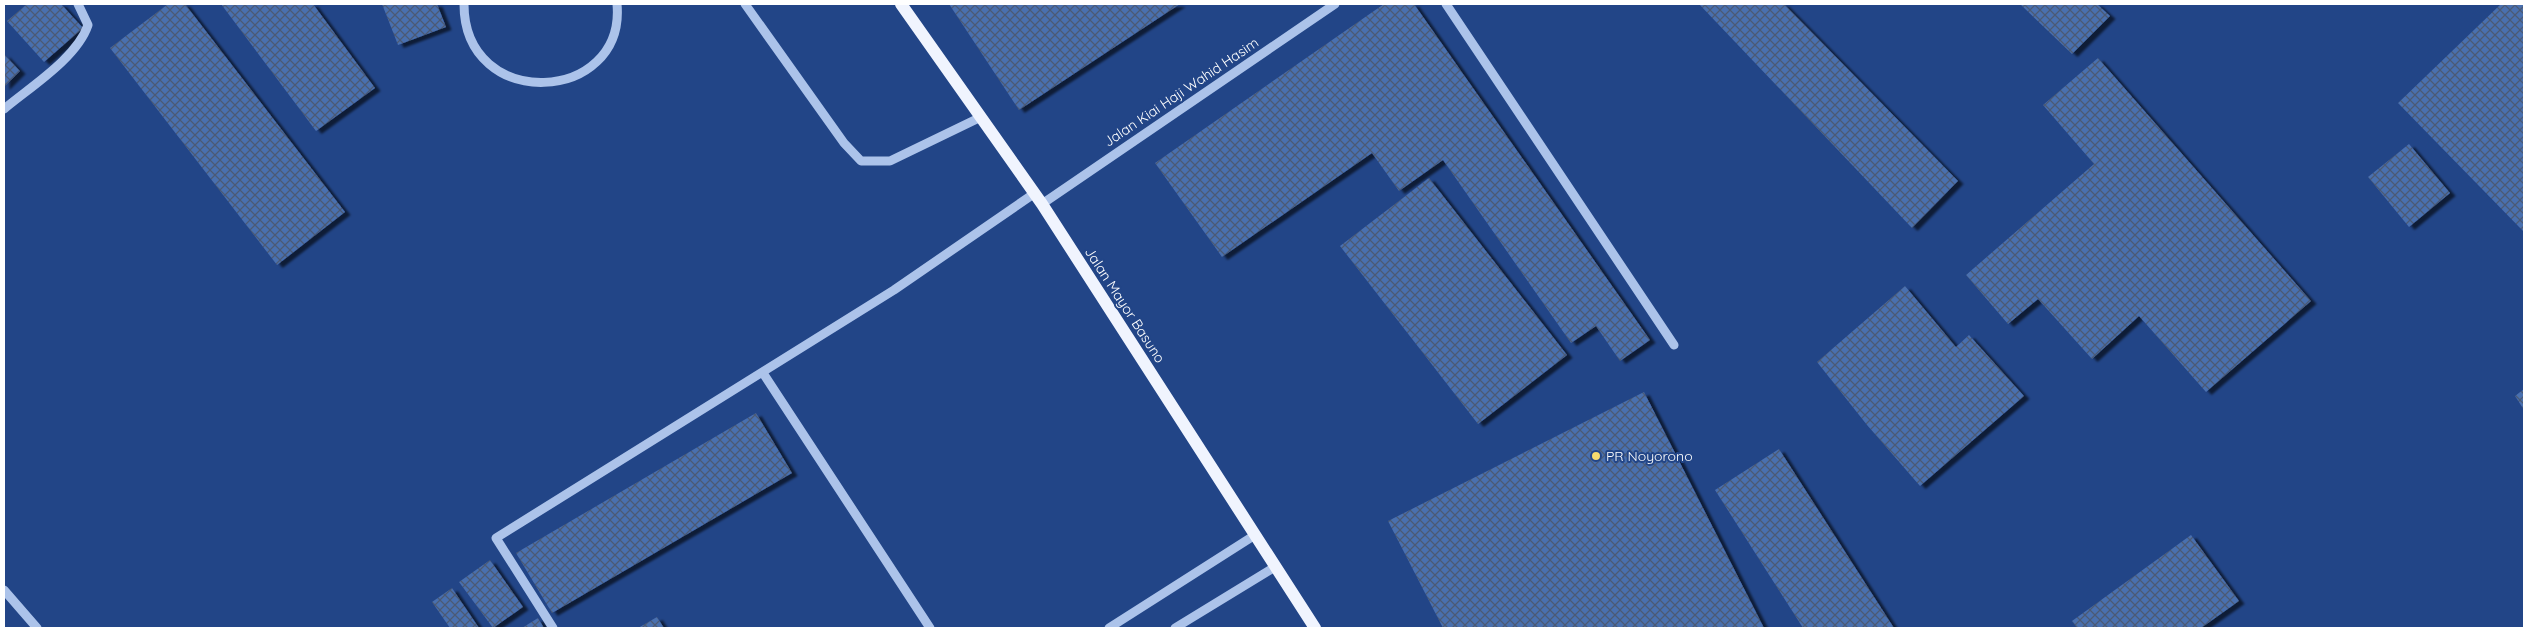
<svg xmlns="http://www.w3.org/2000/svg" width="2528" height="632" viewBox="0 0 2528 632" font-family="Quicksand,sans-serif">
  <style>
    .building { fill: url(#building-cross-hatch); filter: url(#shadow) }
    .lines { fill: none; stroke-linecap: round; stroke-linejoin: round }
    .minor { stroke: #acc3ea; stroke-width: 9 }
    .major { stroke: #f0f4fe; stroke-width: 12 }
    .poi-dot { fill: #f6da6e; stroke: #224587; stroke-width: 2 }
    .labels { text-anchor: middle; stroke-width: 4; stroke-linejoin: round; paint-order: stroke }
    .street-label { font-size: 14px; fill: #fff; stroke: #224587 }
    .poi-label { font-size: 14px; fill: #fff; stroke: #224587; text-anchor: start }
  </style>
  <defs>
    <pattern id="building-cross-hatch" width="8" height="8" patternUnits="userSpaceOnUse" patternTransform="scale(1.25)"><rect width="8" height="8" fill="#4a6faf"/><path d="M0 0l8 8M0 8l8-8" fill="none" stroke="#4b5a74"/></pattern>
    <filter id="shadow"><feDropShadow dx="5.5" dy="3" stdDeviation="1" flood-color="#0009"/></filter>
  </defs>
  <rect width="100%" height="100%" fill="#224587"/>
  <g class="building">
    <polygon points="27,4 61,4 83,28 44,62 7,21"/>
    <polygon points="168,4 185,4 345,212 277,265 110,48"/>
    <polygon points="221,4 313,4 375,88 316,131"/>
    <polygon points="382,4 437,4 446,27 398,45"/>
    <polygon points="949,4 1180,4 1019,110"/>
    <polygon points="1384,4 1414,4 1650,340 1620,361 1596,326 1571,343 1443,160 1399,191 1372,153 1222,257 1155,163"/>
    <polygon points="1699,4 1784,4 1958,181 1912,228"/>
    <polygon points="2020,4 2097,4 2110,16 2072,54"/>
    <polygon points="2501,4 2524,4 2524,232 2398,103"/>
    <polygon points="4,54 20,71 4,87"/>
    <polygon points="2098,58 2311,301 2206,392 2139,316 2092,359 2038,299 2008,324 1966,275 2094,164 2043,105"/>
    <polygon points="2409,144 2450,193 2409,227 2368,177"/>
    <polygon points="1429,178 1567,355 1478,424 1340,246"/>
    <polygon points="1905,286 1956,347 1969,335 2024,396 1920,486 1867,425 1817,362"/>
    <polygon points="2524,389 2524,410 2515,396"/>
    <polygon points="1644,392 1764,628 1443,628 1388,521"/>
    <polygon points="756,413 792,473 552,613 516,553"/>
    <polygon points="1779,449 1894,628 1803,628 1715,490"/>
    <polygon points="2191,535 2239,601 2201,628 2077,628 2072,621"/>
    <polygon points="490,560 523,607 493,628 459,582"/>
    <polygon points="452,588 479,628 450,628 432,602"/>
    <polygon points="657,617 664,628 638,628"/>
    <polygon points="538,618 544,628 522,628"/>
  </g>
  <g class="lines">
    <g class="minor">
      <path d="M 464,4 C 464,113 626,104 617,4"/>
      <polyline points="745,4 844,143 861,161 890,161 981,117"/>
      <polyline points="1446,4 1674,345"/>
      <path d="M 4,109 C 30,87 77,58 88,25 L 78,4"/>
      <polyline points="1042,204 1335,4"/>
      <polyline points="763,373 930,628"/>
      <polyline points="4,590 37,628"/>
      <polyline points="553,628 496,538 894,290 1035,193"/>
      <polyline points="1109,628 1255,535"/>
      <polyline points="1175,628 1275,567"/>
    </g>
    <polyline class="major" points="901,4 1042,204 1315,628"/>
  </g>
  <circle class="poi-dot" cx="1596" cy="456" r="5"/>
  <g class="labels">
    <g class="street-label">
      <text transform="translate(1181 92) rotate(-34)" y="5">Jalan Kiai Haji Wahid Hasim</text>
      <text transform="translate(1125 305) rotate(57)" y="5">Jalan Mayor Basuno</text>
    </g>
    <g class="poi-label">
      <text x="1606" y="461">PR Noyorono</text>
    </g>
  </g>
  <rect width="2528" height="632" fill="none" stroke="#ffffff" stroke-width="10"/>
</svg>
